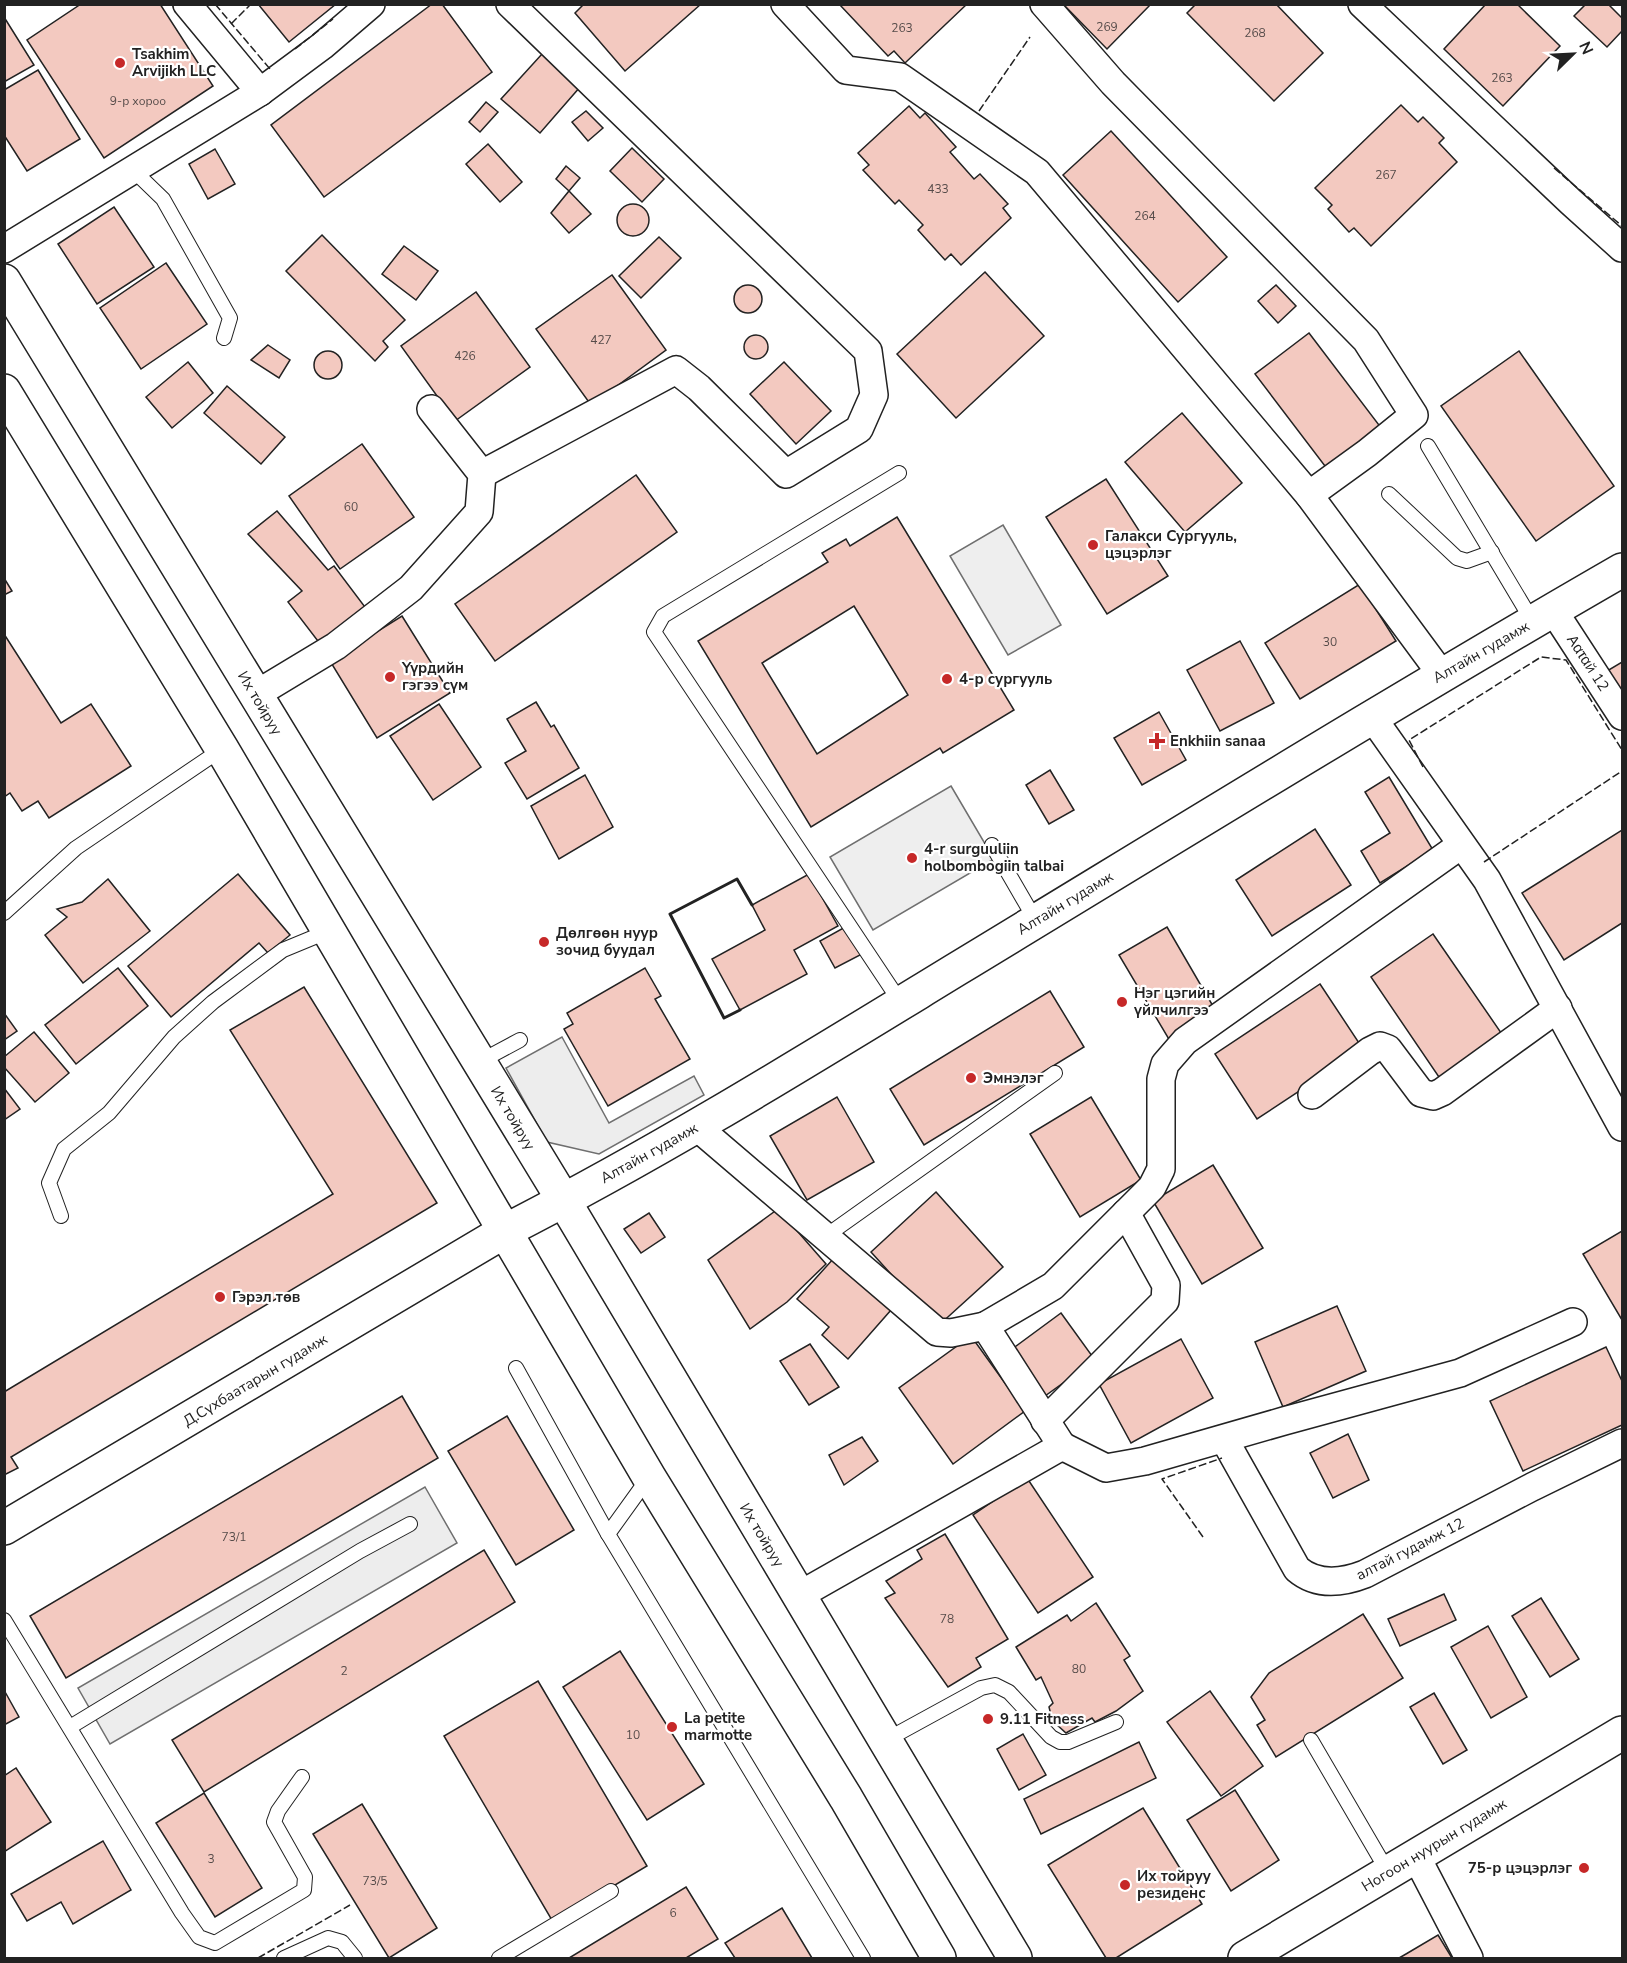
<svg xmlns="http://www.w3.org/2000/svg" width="1627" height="1963" viewBox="0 0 1627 1963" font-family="'Nunito Sans',sans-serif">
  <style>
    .green { fill: #eee; stroke: #6f6f6f; stroke-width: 1.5 }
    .parking { fill: #ededed; stroke: #6f6f6f; stroke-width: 1.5 }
    .building { fill: #f3c9c0; stroke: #222; stroke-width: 1.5; fill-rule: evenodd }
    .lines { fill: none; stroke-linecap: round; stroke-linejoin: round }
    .lane-casing { stroke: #222; stroke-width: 16 }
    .street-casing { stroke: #222; stroke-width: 30 }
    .secondary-casing { stroke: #222; stroke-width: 36 }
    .primary-casing { stroke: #222; stroke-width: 36 }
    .lane { stroke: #fff; stroke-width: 14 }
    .street { stroke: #fff; stroke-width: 27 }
    .secondary { stroke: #fff; stroke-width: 33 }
    .primary { stroke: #fff; stroke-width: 33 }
    .fence { stroke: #222; stroke-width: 1.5; stroke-dasharray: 8 3; stroke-linecap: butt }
    .wall { stroke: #222; stroke-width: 3 }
    .poi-dot { fill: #c62828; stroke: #fff; stroke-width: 2 }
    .labels { text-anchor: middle; stroke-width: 4.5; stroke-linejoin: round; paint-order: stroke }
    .number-label { font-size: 12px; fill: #564c4a }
    .poi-label { font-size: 15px; font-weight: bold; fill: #222; stroke: #fff; text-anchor: start }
    .street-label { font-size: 15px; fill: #222; stroke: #fff }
  </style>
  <rect width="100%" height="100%" fill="#fff"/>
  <g class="green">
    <polygon points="1003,525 1061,625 1008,655 950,556"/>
    <polygon points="951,786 994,859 873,930 830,857"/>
  </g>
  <g class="parking">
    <polygon points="562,1037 609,1123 694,1076 704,1095 599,1154 547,1142 506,1068"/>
    <polygon points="425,1487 457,1543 110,1744 78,1688"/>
  </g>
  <g class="building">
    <polygon points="81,4 160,4 213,86 104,158 27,40"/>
    <polygon points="258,4 336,4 289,42"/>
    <polygon points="432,4 442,4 492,72 324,197 271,125"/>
    <polygon points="584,4 701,4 625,71 575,13"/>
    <polygon points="967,4 905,63 894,51 888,56 840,5"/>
    <polygon points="1063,4 1151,4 1107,49"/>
    <polygon points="1196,4 1276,4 1323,53 1274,101 1187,13"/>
    <polygon points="1486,4 1517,4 1560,46 1503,106 1444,49"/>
    <polygon points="1586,4 1608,4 1622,18 1622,31 1607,47 1574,16"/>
    <polygon points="4,17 34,65 4,82"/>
    <polygon points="542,54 580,87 540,133 501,99"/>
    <polygon points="38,70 80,139 27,171 4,135 4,90"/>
    <polygon points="486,102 498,112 480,132 469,122"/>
    <polygon points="1401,105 1418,122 1423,117 1444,138 1439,143 1457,162 1371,246 1354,228 1349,232 1328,209 1332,205 1315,188"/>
    <polygon points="909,106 920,118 925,113 956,147 950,152 974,179 980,174 1008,204 1003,208 1011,218 961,265 951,254 945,260 918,230 923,225 899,200 895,204 863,170 869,165 858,153"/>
    <polygon points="586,111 603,128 588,141 572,122"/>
    <polygon points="1111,131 1227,257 1178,302 1063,175"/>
    <polygon points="488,144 522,182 500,202 466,164"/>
    <polygon points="632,148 664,179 642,202 610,171"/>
    <polygon points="215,149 235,184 208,199 189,164"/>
    <polygon points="566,166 580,178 569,191 556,179"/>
    <polygon points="569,191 591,214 569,233 551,213"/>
    <circle cx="633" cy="220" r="16"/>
    <polygon points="114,207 154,267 97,304 58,244"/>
    <polygon points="322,235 405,320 383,341 388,347 375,361 286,271"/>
    <polygon points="659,237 681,258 641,298 619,276"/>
    <polygon points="404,246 438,271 416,300 382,274"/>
    <polygon points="166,263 207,324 141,369 100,308"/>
    <polygon points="985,272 1044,336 956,418 897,354"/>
    <polygon points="612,275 666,350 591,405 536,329"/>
    <polygon points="1276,285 1296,306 1278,323 1258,301"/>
    <circle cx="748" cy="299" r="14"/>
    <polygon points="476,292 530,367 455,421 401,346"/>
    <polygon points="1309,333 1382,429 1328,470 1255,374"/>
    <circle cx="756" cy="347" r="12"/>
    <polygon points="268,345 290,360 279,378 251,360"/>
    <circle cx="328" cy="365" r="14"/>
    <polygon points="1519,351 1614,486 1536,541 1441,406"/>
    <polygon points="188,362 213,393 172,428 146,397"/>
    <polygon points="784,362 831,411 796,444 750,394"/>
    <polygon points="227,386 285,437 261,464 204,413"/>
    <polygon points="1182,413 1242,483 1185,532 1125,462"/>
    <polygon points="362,444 414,517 340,569 289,496"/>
    <polygon points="636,475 677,532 495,661 455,604"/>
    <polygon points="1106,479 1168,576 1107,614 1046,517"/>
    <polygon points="277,511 328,570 334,566 371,615 324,649 288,602 302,591 248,534"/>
    <path d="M 897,517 L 1014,710 L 943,753 L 940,748 L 811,827 L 698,641 L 828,562 L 822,553 L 846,539 L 850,546 ZM 854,606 L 908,695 L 817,754 L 762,663 Z"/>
    <polygon points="4,578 12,591 4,595"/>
    <polygon points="1360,584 1396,641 1300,699 1265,643"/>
    <polygon points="402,616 450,693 377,738 330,661"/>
    <polygon points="4,634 61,723 91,704 131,766 49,818 38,801 22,811 10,793 4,797"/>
    <polygon points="1240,641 1274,703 1220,731 1187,670"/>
    <polygon points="1622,662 1622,695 1607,671"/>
    <polygon points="536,702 551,727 554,725 579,768 527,799 505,763 526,751 507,719"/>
    <polygon points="439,704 481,767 433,800 390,736"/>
    <polygon points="1159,712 1186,760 1142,785 1114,738"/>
    <polygon points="1050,770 1074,810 1049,824 1026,785"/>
    <polygon points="585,775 613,827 559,859 531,806"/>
    <polygon points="1389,777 1433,850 1380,883 1361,851 1390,833 1365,792"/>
    <polygon points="1315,829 1351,885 1272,936 1236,880"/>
    <polygon points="1622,830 1622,923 1564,960 1522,893"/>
    <polygon points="238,874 290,935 268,953 259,943 171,1017 128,966"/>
    <polygon points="809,874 838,926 794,950 807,974 740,1010 712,959 765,930 752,905"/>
    <polygon points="108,879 150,931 83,983 45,935 67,917 57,909 82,902"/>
    <polygon points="847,926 862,954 835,968 820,941"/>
    <polygon points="1167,927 1217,1013 1170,1041 1119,955"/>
    <polygon points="1433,934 1506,1040 1443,1083 1371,977"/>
    <polygon points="118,968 148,1006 76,1064 45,1025"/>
    <polygon points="645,968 661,996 655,999 690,1059 608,1106 564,1029 573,1024 567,1013"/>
    <polygon points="1320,984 1363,1049 1257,1119 1215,1054"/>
    <polygon points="304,987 437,1203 11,1457 18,1468 4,1475 4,1392 333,1194 230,1030"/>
    <polygon points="1050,991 1084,1047 924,1145 890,1089"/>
    <polygon points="4,1013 17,1031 4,1040"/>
    <polygon points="34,1032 69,1073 35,1102 4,1067 4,1057"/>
    <polygon points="4,1088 20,1109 4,1120"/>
    <polygon points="837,1097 874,1162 807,1200 770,1136"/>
    <polygon points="1091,1097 1141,1180 1080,1217 1030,1134"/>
    <polygon points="1213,1165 1263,1248 1202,1284 1153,1201"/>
    <polygon points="936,1192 1003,1267 938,1326 871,1252"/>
    <polygon points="778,1209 826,1264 787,1302 750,1329 708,1260"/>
    <polygon points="649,1213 665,1237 641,1253 624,1229"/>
    <polygon points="1622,1231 1622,1320 1583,1254"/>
    <polygon points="834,1258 891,1310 848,1359 822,1335 829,1327 797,1299"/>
    <polygon points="1337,1306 1366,1371 1283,1407 1255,1342"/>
    <polygon points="1061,1313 1095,1360 1038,1401 1004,1355"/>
    <polygon points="971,1336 1025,1411 953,1464 899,1388"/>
    <polygon points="1181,1339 1213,1398 1131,1443 1099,1384"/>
    <polygon points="810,1344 839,1387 809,1405 780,1361"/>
    <polygon points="1606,1347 1622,1381 1622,1425 1523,1471 1490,1401"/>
    <polygon points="402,1396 438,1458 66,1678 30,1616"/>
    <polygon points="507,1416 574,1530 516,1565 448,1451"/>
    <polygon points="1348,1434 1369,1480 1333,1498 1310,1453"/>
    <polygon points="862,1437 878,1461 844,1485 829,1455"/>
    <polygon points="1027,1478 1093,1577 1038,1613 973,1515"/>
    <polygon points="945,1534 1008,1639 976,1658 981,1667 948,1687 885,1598 895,1593 886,1581 922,1559 917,1550"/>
    <polygon points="484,1550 515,1602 204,1792 172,1740"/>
    <polygon points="1444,1594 1456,1620 1400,1646 1388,1619"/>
    <polygon points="1541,1598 1579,1659 1550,1677 1512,1616"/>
    <polygon points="1096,1603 1130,1656 1124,1660 1143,1691 1116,1711 1095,1722 1092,1718 1066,1733 1055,1723 1051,1715 1049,1707 1053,1703 1041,1677 1036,1680 1016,1647 1067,1615 1071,1621"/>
    <polygon points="1363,1614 1403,1678 1276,1757 1257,1725 1265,1720 1251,1697 1269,1673"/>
    <polygon points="1488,1626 1527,1697 1491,1718 1451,1647"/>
    <polygon points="620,1651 704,1784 647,1820 563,1687"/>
    <polygon points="538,1681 647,1866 553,1922 444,1736"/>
    <polygon points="4,1690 19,1717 4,1725"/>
    <polygon points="1210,1691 1263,1766 1221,1796 1167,1722"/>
    <polygon points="1434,1693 1467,1750 1443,1764 1410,1707"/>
    <polygon points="1023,1734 1046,1775 1019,1790 997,1749"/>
    <polygon points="1139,1742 1156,1778 1041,1834 1024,1799"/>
    <polygon points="16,1768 51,1822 4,1852 4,1776"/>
    <polygon points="1235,1790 1279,1860 1231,1891 1187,1820"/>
    <polygon points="204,1793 262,1888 215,1917 156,1823"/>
    <polygon points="362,1804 437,1928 389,1958 313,1834"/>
    <polygon points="1143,1808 1202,1904 1116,1958 1106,1958 1048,1865"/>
    <polygon points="103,1841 131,1890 73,1924 61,1902 27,1921 11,1894"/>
    <polygon points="686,1887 718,1939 686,1958 569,1958"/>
    <polygon points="782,1908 812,1958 735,1958 725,1943"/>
    <polygon points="1438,1935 1452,1958 1399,1958 1406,1954"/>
  </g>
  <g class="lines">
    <defs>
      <g id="lane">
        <polyline points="133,170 163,199 230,318 224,338"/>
        <polyline points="1428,446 1533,622"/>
        <polyline points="899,473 663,616 654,632 901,1003"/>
        <polyline points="1389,494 1457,558 1467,561 1492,552"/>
        <polyline points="992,845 1036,921"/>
        <polyline points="4,913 76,848 222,749"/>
        <polyline points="479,1062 520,1040"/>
        <polyline points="61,1216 49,1183 64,1149 109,1113 174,1037 213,1002 283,950 329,931"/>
        <polyline points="826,1236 1055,1073"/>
        <polyline points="516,1368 608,1534"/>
        <polyline points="649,1477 608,1534 863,1958"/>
        <polyline points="4,1620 182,1913 199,1937 215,1943 304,1890 305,1877 274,1822 278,1811 302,1777"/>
        <polyline points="70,1727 360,1551 410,1524"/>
        <polyline points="886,1740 981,1688 995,1685 1009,1692 1051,1737 1060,1742 1068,1742 1116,1722"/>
        <polyline points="1311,1740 1388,1872"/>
        <polyline points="284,1958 328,1938 342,1942 355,1958"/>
        <polyline points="499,1958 611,1891"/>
      </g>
      <g id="street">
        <polyline points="187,4 260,92"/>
        <polyline points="785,4 846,70 900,77 1037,172 1309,495 1442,675"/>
        <polyline points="1044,4 1113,83 1366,340 1414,415 1367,453 1309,495"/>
        <polyline points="1362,4 1571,202 1622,248"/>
        <polyline points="4,249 260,92 322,46 371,4"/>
        <polyline points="482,474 676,370 699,388 786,474 859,429 874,395 868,351 510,4"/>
        <polyline points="1553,610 1622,716"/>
        <polyline points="255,695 336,646 411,588 479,512 482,474 431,409"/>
        <polyline points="1372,717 1487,880 1622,1127"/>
        <polyline points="1312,1095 1370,1051 1380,1046 1388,1049 1421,1093 1433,1096 1442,1092 1558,1008"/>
        <polyline points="697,1127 937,1332 951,1333 985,1326 1062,1446"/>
        <polyline points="985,1326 1053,1286 1152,1187 1161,1169 1161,1079 1165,1064 1185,1041 1461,845"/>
        <polyline points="1045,1421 1165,1301 1166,1285 1126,1213"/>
        <path d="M 1224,1439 L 1297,1569 C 1317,1586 1342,1583 1365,1574 L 1532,1487 L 1622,1443"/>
        <polyline points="798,1596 1062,1446 1106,1468 1145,1461 1284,1421 1460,1373 1573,1322"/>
        <polyline points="1416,1856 1469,1958"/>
      </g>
      <g id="secondary">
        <path d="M 4,1528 L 505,1231 C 660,1152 808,1060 957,969 C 1178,835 1398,699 1622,570"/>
        <polyline points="1245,1958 1622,1733"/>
      </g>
      <g id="primary">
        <polyline points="4,281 564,1201 1015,1958"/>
        <polyline points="4,391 222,749 649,1477 846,1798 939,1958"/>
      </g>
    </defs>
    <use href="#lane" class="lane-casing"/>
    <use href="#street" class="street-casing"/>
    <use href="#secondary" class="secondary-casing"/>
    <use href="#primary" class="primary-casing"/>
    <use href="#lane" class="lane"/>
    <use href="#street" class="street"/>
    <use href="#secondary" class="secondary"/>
    <use href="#primary" class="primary"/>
    <g class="fence">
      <polyline points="215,4 270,69 271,68"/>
      <polyline points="231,24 251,4"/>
      <polyline points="295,49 333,19"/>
      <polyline points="979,111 1030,37"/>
      <polyline points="1554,168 1622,226"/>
      <polyline points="1423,767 1409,740 1541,657 1566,660 1622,750"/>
      <polyline points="1484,862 1622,771"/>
      <polyline points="1203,1537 1162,1479 1222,1458"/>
      <polyline points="258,1958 350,1905"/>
    </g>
    <polyline class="wall" points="740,1010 724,1018 670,914 737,879 752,905"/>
  </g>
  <g class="poi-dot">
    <circle cx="120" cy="63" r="6"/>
    <circle cx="1093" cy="545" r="6"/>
    <circle cx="390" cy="677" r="6"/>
    <circle cx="947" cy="679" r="6"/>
    <path d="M1154 732h6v6h6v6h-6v6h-6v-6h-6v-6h6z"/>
    <circle cx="912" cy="858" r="6"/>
    <circle cx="544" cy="942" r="6"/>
    <circle cx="1122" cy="1002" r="6"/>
    <circle cx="971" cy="1078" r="6"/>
    <circle cx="220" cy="1297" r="6"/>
    <circle cx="988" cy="1719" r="6"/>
    <circle cx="672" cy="1727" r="6"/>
    <circle cx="1584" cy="1868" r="6"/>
    <circle cx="1125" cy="1885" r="6"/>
  </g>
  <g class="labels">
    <g class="number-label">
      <text x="1107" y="31">269</text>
      <text x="902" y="32">263</text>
      <text x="1255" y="37">268</text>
      <text x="1502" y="82">263</text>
      <text x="138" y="105">9-р хороо</text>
      <text x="1386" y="179">267</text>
      <text x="938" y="193">433</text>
      <text x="1145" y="220">264</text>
      <text x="601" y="344">427</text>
      <text x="465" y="360">426</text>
      <text x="351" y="511">60</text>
      <text x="1330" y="646">30</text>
      <text x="234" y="1541">73/1</text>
      <text x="947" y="1623">78</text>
      <text x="1079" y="1673">80</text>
      <text x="344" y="1675">2</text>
      <text x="633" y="1739">10</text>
      <text x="211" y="1863">3</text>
      <text x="375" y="1885">73/5</text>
      <text x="673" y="1917">6</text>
    </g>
    <g class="poi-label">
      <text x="132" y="59">Tsakhim<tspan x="132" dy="17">Arvijikh LLC</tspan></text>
      <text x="1105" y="541">Галакси Сургууль,<tspan x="1105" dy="17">цэцэрлэг</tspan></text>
      <text x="402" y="673">Үүрдийн<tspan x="402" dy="17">гэгээ сүм</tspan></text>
      <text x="959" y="684">4-р сургууль</text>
      <text x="1170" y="746">Enkhiin sanaa</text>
      <text x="924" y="854">4-r surguuliin<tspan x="924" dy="17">holbombogiin talbai</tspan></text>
      <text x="556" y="938">Дөлгөөн нуур<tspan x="556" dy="17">зочид буудал</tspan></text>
      <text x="1134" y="998">Нэг цэгийн<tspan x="1134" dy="17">үйлчилгээ</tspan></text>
      <text x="983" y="1083">Эмнэлэг</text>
      <text x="232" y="1302">Гэрэл төв</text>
      <text x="684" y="1723">La petite<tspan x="684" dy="17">marmotte</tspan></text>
      <text x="1000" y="1724">9.11 Fitness</text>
      <text x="1572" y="1873" text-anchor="end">75-р цэцэрлэг</text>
      <text x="1137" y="1881">Их тойруу<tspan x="1137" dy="17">резиденс</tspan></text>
    </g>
    <g class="street-label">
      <text transform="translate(1481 652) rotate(-30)" y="5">Алтайн гудамж</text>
      <text transform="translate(1588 663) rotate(57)" y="5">Ααταй 12</text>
      <text transform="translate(260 703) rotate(59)" y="5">Их тойруу</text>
      <text transform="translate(1065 903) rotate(-31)" y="5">Алтайн гудамж</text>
      <text transform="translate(513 1118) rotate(59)" y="5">Их тойруу</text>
      <text transform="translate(649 1153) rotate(-29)" y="5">Алтайн гудамж</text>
      <text transform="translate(255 1380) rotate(-31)" y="5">Д.Сүхбаатарын гудамж</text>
      <text transform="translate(762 1535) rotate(59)" y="5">Их тойруу</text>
      <text transform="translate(1410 1549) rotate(-27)" y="5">алтай гудамж 12</text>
      <text transform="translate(1434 1845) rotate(-31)" y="5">Ногоон нуурын гудамж</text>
    </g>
  </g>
  <rect width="1627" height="1963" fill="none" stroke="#222222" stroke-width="12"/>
  <g transform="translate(1573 54) rotate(66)" stroke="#ffffff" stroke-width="4.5" paint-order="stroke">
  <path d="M0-4.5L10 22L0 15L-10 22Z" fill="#222222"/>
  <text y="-9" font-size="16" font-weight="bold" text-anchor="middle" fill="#222222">N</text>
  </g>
</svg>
